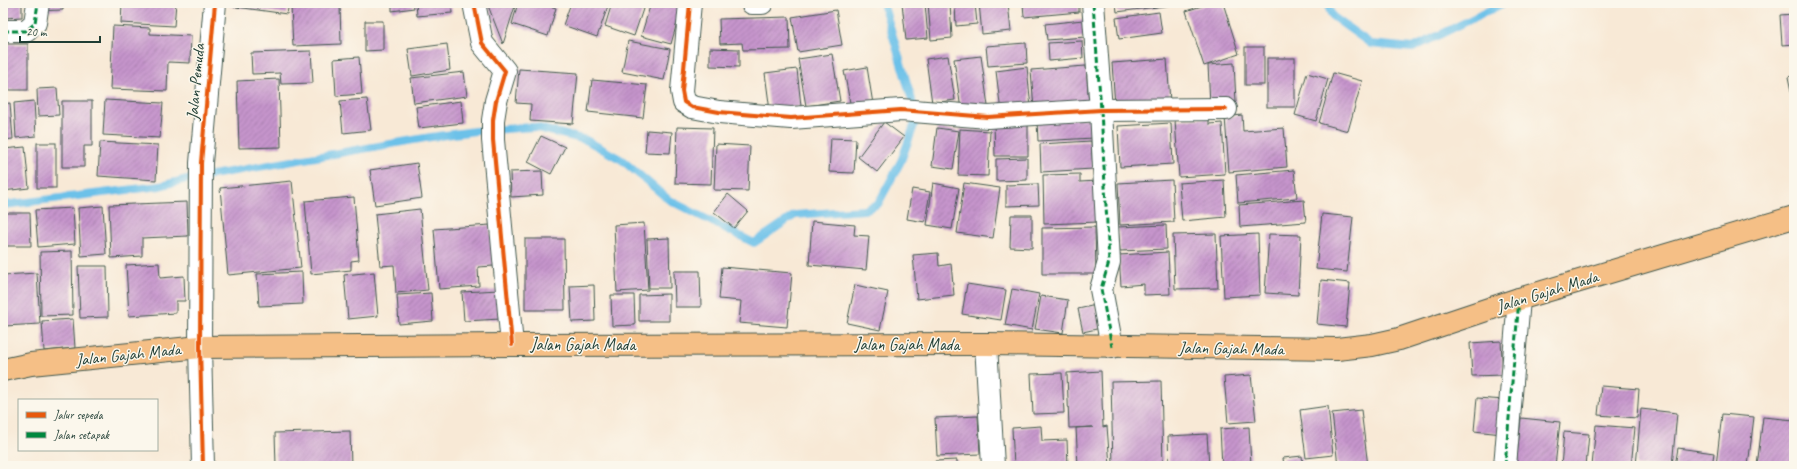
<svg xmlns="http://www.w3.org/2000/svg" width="1797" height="469" viewBox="0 0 1797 469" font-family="Caveat,sans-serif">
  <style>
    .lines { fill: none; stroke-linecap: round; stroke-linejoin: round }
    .stream { stroke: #6cc1e9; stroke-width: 8 }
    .building { fill: url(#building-hatch) }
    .minor-casing { stroke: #40574c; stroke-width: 24 }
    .major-casing { stroke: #40574c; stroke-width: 24 }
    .minor { stroke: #fff; stroke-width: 22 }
    .major { stroke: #f5bf86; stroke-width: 22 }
    .quiet { stroke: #00873e; stroke-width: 3; stroke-dasharray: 6 3; stroke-linecap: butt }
    .cycleway-casing { stroke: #fbf7ec; stroke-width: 6 }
    .cycleway { stroke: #e8590c; stroke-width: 4 }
    .labels { text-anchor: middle; stroke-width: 3; stroke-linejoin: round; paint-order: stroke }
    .street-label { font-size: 17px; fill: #1f3d34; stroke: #fbf7ec }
  </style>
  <defs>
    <pattern id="building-hatch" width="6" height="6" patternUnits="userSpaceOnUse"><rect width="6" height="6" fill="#c694cc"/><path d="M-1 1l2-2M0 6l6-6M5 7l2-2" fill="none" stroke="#a07aa6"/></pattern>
  </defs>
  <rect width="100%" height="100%" fill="#fbf7ec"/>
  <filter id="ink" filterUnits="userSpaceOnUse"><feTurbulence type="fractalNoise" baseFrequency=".025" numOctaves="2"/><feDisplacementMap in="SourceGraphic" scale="8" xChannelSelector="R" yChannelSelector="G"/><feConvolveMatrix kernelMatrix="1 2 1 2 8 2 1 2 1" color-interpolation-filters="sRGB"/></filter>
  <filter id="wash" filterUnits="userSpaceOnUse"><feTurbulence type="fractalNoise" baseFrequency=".012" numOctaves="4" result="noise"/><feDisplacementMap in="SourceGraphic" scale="16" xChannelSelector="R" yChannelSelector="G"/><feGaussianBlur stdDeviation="0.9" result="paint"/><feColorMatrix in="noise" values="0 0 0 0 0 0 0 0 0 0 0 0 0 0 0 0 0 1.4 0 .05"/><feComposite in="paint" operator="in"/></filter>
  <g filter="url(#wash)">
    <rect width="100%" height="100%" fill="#f8e9d6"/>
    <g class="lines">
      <g class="stream">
        <polyline points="1327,3 1332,16 1371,44 1413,48 1504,3"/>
        <polyline points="3,205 160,186 183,180 431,137 475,131 534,127 586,140 622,160 669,200 754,243 795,215 864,210 878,204 901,161 916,120 912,100 883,3"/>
      </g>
    </g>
    <g id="blocks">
      <g class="building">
        <polygon points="3,3 22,3 22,17 3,18"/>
        <polygon points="31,3 63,3 63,10 31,11"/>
        <polygon points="122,3 176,3 174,26 121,23"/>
        <polygon points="229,3 289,3 287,14 229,6"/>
        <polygon points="392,3 413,3 414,8 392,11"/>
        <polygon points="416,3 451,3 452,13 417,16"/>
        <polygon points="487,3 516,3 503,44"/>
        <polygon points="518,3 539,3 556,8 548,36 512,24"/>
        <polygon points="571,3 609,3 597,37 563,25"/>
        <polygon points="612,3 645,3 634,36 605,26"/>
        <polygon points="651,3 663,3 681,8 671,44 641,36"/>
        <polygon points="902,3 925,3 928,38 906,40"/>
        <polygon points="928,3 950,3 952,38 931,40"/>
        <polygon points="955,3 975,3 977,24 956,26"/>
        <polygon points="979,3 1008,3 1011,31 982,34"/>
        <polygon points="1023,3 1079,3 1079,12 1024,17"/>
        <polygon points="1116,3 1181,3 1181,4 1117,12"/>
        <polygon points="1211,3 1223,3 1239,54 1204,66 1186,11"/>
        <polygon points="340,5 341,44 293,46 291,7"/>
        <polygon points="836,10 842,45 798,52 792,17"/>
        <polygon points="1159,12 1162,33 1119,39 1116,18"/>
        <polygon points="1794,14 1794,44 1782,45 1780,15"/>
        <polygon points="789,17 790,49 743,50 742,43 720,44 719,19"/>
        <polygon points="1083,20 1085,37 1047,40 1045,24"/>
        <polygon points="365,21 383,21 383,50 365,51"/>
        <polygon points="113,26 150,28 150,34 191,36 190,63 168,62 167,91 110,89"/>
        <polygon points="628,41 670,49 664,80 622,72"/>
        <polygon points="1082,41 1083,58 1049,61 1048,43"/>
        <polygon points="1026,43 1027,63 988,66 986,46"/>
        <rect x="3" y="44" width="25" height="46"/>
        <polygon points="447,44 450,70 412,76 408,49"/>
        <rect x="1245" y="47" width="19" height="38"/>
        <polygon points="710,48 739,49 739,67 710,66"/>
        <polygon points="311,51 313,83 281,84 280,73 252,74 251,53"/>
        <polygon points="832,54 840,101 806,106 798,59"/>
        <polygon points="948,56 955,100 932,103 926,59"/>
        <polygon points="981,56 988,106 961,110 954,59"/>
        <polygon points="359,57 362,94 336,96 334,59"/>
        <rect x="1267" y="58" width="28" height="49"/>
        <polygon points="1167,59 1170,102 1115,106 1112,63"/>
        <polygon points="1234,63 1236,102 1210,104 1208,65"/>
        <polygon points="1086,66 1089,105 1034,109 1031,70"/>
        <polygon points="867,67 873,104 851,108 844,71"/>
        <polygon points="1027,67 1031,108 1001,112 996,71"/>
        <polygon points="519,69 578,73 573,124 530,121 531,104 516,103"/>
        <polygon points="797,69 801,106 770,111 765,73"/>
        <polygon points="464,72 467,96 414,103 411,78"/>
        <polygon points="1307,73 1328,79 1316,121 1295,115"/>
        <polygon points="1333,73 1362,81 1348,131 1319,123"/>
        <polygon points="1794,75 1794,100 1793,100 1788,77"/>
        <polygon points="279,79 281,147 239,148 237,81"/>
        <polygon points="592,80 647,85 643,118 588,112"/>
        <polygon points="57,88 59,115 38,116 37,89"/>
        <polygon points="367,99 371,130 343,133 340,101"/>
        <polygon points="105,100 163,103 160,138 103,135"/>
        <polygon points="34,101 36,136 16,138 14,103"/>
        <polygon points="62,101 92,101 92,146 84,146 84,167 62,167"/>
        <polygon points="461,101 463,123 419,128 416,107"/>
        <polygon points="10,103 13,139 3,140 3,104"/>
        <polygon points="1242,115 1243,131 1284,128 1287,167 1229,172 1225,117"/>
        <polygon points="1093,118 1094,138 1038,141 1037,121"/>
        <polygon points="1209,118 1209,124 1222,123 1225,174 1179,177 1175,120"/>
        <polygon points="884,122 904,137 877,172 858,157"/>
        <polygon points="994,123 1028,123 1028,156 995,156"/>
        <polygon points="1171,123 1173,164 1120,167 1118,126"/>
        <polygon points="677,127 713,128 711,184 675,183"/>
        <polygon points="937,128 959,131 953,169 932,166"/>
        <polygon points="960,129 990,131 988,176 958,175"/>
        <polygon points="647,130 672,132 670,153 645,152"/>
        <polygon points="541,136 565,147 551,174 528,162"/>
        <polygon points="831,138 856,139 854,173 829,172"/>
        <polygon points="1091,141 1093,169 1041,172 1040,144"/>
        <polygon points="100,142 158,145 156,180 98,176"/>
        <rect x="37" y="143" width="19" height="45"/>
        <polygon points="716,144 750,146 748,191 714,190"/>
        <polygon points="25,147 29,188 3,191 3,149"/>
        <polygon points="1027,158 1027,180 996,181 996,159"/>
        <polygon points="417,163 422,198 375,205 370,170"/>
        <polygon points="1294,170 1297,198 1238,203 1236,175"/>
        <polygon points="542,171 543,195 511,197 510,172"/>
        <polygon points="1080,174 1080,182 1098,181 1099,222 1044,224 1043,175"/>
        <polygon points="1172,180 1174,222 1120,225 1118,183"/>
        <polygon points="1224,180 1226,217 1182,221 1179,183"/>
        <polygon points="292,181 301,268 228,275 220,188"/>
        <polygon points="933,183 959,188 952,229 927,225"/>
        <polygon points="964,183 1000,188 993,238 957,233"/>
        <polygon points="1038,184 1039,205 1006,206 1006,185"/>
        <polygon points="912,189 930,192 925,222 907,219"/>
        <polygon points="728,194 748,211 734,228 714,212"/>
        <polygon points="354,197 359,260 351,261 351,270 311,274 305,201"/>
        <polygon points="1304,200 1306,222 1240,227 1239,205"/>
        <polygon points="187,202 188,236 142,238 142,256 111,258 109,205"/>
        <polygon points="103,206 106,254 81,256 78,208"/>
        <polygon points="73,208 75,244 38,247 35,210"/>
        <polygon points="420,209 428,290 396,293 394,265 380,266 375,214"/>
        <polygon points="4,213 30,213 31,246 5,246"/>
        <polygon points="1322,214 1353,217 1347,272 1316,269"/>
        <polygon points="1011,215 1032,215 1032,248 1010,247"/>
        <polygon points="812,221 855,225 854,235 869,236 866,270 809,265"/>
        <polygon points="644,223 648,290 617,292 614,225"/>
        <polygon points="490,225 494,266 478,267 479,286 439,289 434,229"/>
        <polygon points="1166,225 1167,249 1120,251 1118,227"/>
        <polygon points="1095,227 1096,274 1042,274 1042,228"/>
        <polygon points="1216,234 1218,288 1175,289 1173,235"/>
        <polygon points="1258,234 1260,295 1224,297 1221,236"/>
        <polygon points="1269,234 1301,235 1298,295 1265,293"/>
        <polygon points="669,238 670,288 649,288 647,239"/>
        <polygon points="525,239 564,239 565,310 525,310"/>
        <polygon points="72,251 73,315 41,316 40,252"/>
        <polygon points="1168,252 1170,294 1144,295 1144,284 1121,286 1119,255"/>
        <polygon points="938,253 939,266 951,264 954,295 917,299 913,255"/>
        <polygon points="159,263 160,278 184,276 185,301 176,301 176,313 129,316 126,265"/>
        <polygon points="78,266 107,266 108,317 80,318"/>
        <polygon points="722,267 792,273 787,327 739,323 741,301 719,299"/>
        <polygon points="674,271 700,271 701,307 675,307"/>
        <polygon points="302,272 303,304 259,306 257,274"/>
        <polygon points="374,272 378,316 348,319 344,275"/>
        <polygon points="37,273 40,324 4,326 3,275"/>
        <polygon points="1321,280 1350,283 1346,327 1317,324"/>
        <polygon points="967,284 1006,290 1001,320 962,314"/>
        <polygon points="594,285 595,321 572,322 570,286"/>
        <polygon points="855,285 888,292 880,330 847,323"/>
        <polygon points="1012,289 1039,294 1032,330 1005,325"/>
        <polygon points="499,290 501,319 464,321 462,292"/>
        <polygon points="431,293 433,321 399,324 397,295"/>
        <polygon points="669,294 669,321 639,321 639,295"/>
        <polygon points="611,295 634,295 635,325 612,326"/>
        <polygon points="1041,296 1068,300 1063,333 1035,329"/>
        <polygon points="1096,305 1101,328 1083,332 1078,309"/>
        <polygon points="73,319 75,348 44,351 42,321"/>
        <polygon points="1501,341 1503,375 1472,376 1470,343"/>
        <polygon points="1101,371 1103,427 1107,426 1110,466 1078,466 1076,428 1093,427 1069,428 1067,373"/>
        <polygon points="1062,373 1064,413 1033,414 1031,374"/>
        <polygon points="1251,375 1256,421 1228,423 1224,377"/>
        <polygon points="1161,381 1163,466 1113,466 1111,382"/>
        <polygon points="1601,386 1639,389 1637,418 1598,415"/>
        <polygon points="1477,398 1505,400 1502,434 1474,431"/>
        <polygon points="1328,406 1333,455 1306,458 1300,410"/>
        <polygon points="1641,409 1677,413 1672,466 1636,466"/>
        <polygon points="1361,410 1368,466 1338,466 1332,413"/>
        <polygon points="1722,414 1754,417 1748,466 1716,466"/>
        <polygon points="978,416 980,454 937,456 935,418"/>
        <polygon points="1763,417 1794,420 1794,466 1757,466"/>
        <polygon points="1521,418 1560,422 1555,466 1516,466"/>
        <polygon points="1596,425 1635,428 1631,466 1592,466"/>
        <polygon points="1041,426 1042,441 1067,440 1068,466 1014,466 1012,428"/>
        <polygon points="1249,427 1251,466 1222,466 1220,429"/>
        <polygon points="350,431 351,466 276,466 275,433"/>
        <polygon points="1564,432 1589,434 1586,466 1561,466"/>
        <polygon points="1207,434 1209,466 1169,466 1168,436"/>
        <polygon points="1678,448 1714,453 1712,466 1675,466"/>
        <polygon points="1302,456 1303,466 1284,466 1283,458"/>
        <polygon points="957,460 957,466 935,466 935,461"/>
      </g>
    </g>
  </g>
  <g filter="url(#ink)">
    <use href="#blocks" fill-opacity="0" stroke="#40574c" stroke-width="1"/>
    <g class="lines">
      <defs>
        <g id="minor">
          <polyline points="474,3 482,43 505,71 496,101 493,120 493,140 512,345"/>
          <polyline points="690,3 682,91 684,102 692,107 719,112 791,118 901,110 988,117 1101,110 1226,109"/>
          <polyline points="752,3 762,3"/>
          <polyline points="1093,3 1101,110 1109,262 1101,289 1112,347"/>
          <polyline points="3,31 26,31 35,23 38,3"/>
          <polyline points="986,344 993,466"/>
          <polyline points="203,466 200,347 201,163 215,3"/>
          <polyline points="1505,466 1519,299"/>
        </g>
        <polyline id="major" points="3,370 31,364 200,347 512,345 986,344 1337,349 1372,345 1399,339 1519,299 1794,217"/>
      </defs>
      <use href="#minor" class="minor-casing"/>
      <use href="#major" class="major-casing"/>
      <use href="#minor" class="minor"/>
      <use href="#major" class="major"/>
      <g class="quiet">
        <polyline points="752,3 762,3"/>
        <polyline points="1093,3 1101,110 1109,262 1101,289 1112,347"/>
        <polyline points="3,31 26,31 35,23 38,3"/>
        <polyline points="1505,466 1519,299"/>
      </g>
      <defs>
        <g id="cycleway">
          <polyline points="474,3 482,43 505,71 496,101 493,120 493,140 512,345"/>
          <polyline points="690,3 682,91 684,102 692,107 719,112 791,118 901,110 988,117 1101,110 1226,109"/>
          <polyline points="203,466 200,347 201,163 215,3"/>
        </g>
      </defs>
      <use href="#cycleway" class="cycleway-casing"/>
      <use href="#cycleway" class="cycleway"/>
    </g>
  </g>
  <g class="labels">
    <g class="street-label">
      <text transform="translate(195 82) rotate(-85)" y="6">Jalan Pemuda</text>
      <text transform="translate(1547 291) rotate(-17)" y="6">Jalan Gajah Mada</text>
      <text x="583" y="350">Jalan Gajah Mada</text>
      <text x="907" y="350">Jalan Gajah Mada</text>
      <text transform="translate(1231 348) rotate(1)" y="6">Jalan Gajah Mada</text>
      <text transform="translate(128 354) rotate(-6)" y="6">Jalan Gajah Mada</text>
    </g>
  </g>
  <rect width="1797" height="469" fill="none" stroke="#fbf7ec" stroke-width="16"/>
  <rect x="18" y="399" width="140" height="52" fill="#fbf7ec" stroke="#a3ada2"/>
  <rect x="26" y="412" width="20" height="6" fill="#e8590c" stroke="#a3ada2"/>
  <text x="54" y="419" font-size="12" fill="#1f3d34">Jalur sepeda</text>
  <rect x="26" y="432" width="20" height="6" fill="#00873e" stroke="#a3ada2"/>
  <text x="54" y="439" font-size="12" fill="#1f3d34">Jalan setapak</text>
  <path d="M20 36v6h80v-6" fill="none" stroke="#1f3d34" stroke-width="2"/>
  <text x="26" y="36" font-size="12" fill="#1f3d34" stroke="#fbf7ec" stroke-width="3" paint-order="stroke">20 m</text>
</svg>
